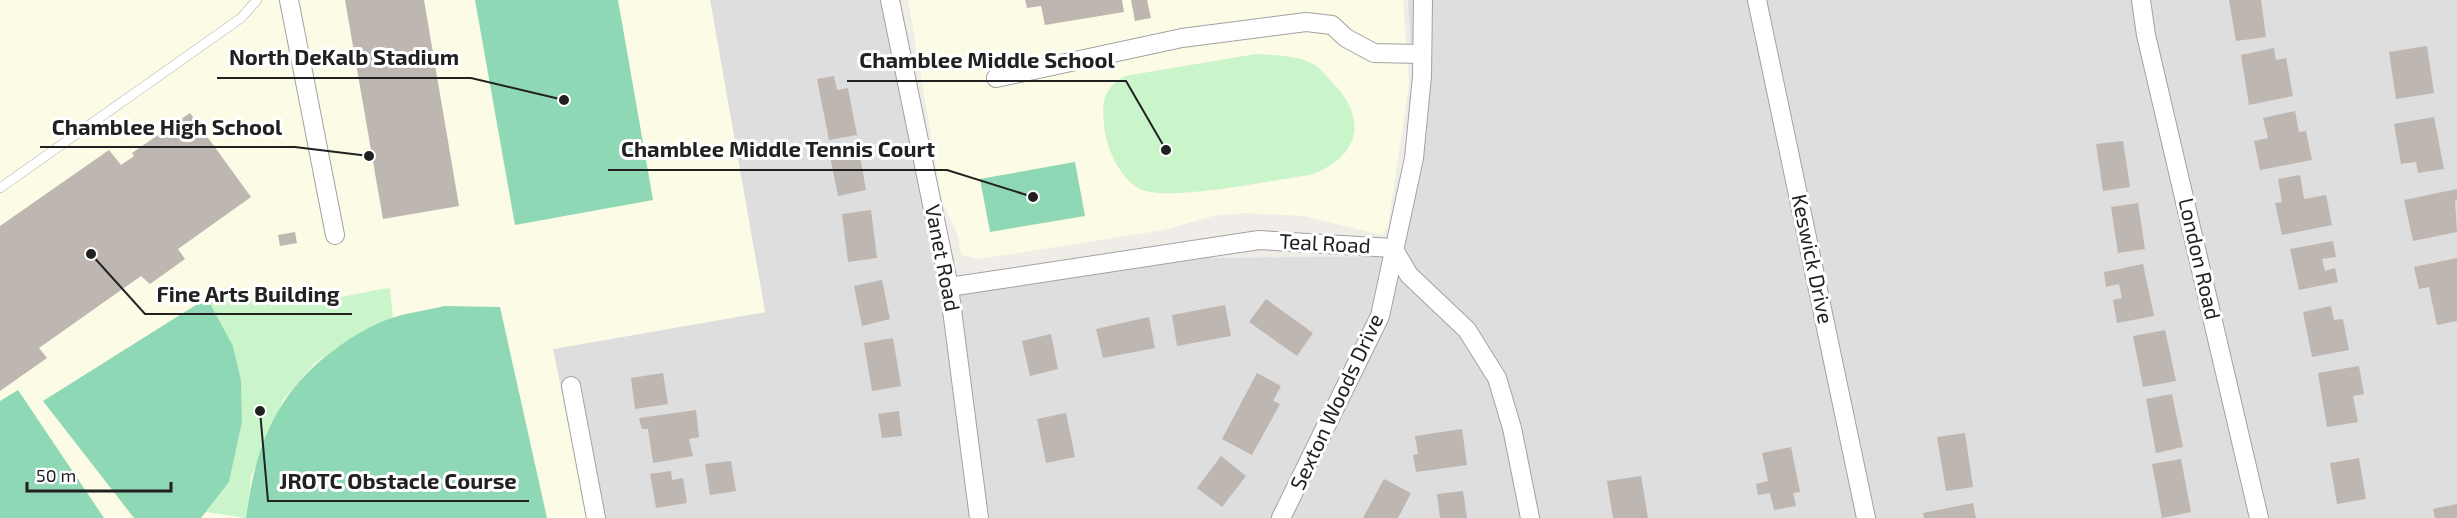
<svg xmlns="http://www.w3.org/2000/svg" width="2457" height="518" viewBox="0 0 2457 518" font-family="'Exo 2',sans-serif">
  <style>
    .residential { fill: #dfdede }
    .education { fill: #fcfbe5 }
    .park { fill: #caf5ca }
    .pitch { fill: #8ed8b6 }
    .building { fill: #bdb6b1 }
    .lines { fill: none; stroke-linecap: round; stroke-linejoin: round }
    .service-casing { stroke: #a2a2a2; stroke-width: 10 }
    .minor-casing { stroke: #a2a2a2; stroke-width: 20 }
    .service { stroke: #fff; stroke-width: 9 }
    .minor { stroke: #fff; stroke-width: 18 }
    .labels { text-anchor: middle; stroke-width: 6; stroke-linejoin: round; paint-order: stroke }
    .street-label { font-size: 21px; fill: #212121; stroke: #fff }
    .leader { fill: none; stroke: #212121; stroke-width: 2 }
    .callout-dot { fill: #212121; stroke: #fff; stroke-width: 2 }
    .callout-label { font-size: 22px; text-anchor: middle; font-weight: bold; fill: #212121; stroke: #fff; stroke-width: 6; stroke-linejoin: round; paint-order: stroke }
  </style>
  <rect width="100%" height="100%" fill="#f0ede8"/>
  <polygon class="residential" points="710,0 900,0 949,287 1127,259 1392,256 1417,153 1408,0 2457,0 2457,518 587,518 553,349 765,312"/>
  <g class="education">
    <polygon points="0,0 710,0 765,312 553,349 587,518 0,518"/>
    <polygon points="908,0 1403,0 1409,83 1388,227 1382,235 1303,216 1245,213 1213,216 1164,230 979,259 961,255 958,236 942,201"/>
  </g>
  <g class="park">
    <path d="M 1256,54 C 1275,55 1298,55 1315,65 C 1321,69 1326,76 1331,81 C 1369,118 1360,158 1310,175 C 1276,179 1163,204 1138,188 C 1118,175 1107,149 1104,126 C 1102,102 1103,88 1125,76 Z"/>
    <path d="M 229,286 C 241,294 251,301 266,304 C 293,310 359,292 390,288 L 393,318 L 353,337 L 315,363 L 283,400 L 251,477 L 246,518 L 206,512 L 229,482 L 242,422 L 241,380 L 233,347 L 207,298 Z"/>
  </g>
  <g class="pitch">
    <polygon points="475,0 618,0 653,200 515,225"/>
    <polygon points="1075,162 1085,216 990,232 980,179"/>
    <polygon points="207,298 233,346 241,380 242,422 229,482 201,518 134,518 43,401"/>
    <path d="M 444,306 L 500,307 L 547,518 L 246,518 C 255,446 277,390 338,347 C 355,335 375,323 395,317 C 411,312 428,310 444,306 Z"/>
    <polygon points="18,390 104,518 0,518 0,401"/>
  </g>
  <g class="building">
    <polygon points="345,0 424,0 459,206 383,219"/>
    <polygon points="1025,0 1122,0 1124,12 1045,25 1041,6 1027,8"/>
    <polygon points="1131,0 1147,0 1151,18 1135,21"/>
    <polygon points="2229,0 2261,0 2266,37 2236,41"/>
    <polygon points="2427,46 2434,93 2396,99 2389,52"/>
    <polygon points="2274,48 2276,60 2286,58 2293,96 2249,105 2241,55"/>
    <polygon points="834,76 837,90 848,88 857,135 829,140 817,79"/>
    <polygon points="2295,111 2299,132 2306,131 2312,160 2260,170 2254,141 2268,138 2263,118"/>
    <polygon points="190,113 251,197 178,249 185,259 150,284 141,276 39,348 47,358 0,391 0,226 109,150 121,165 134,156 132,153"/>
    <polygon points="2434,117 2444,169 2418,173 2416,162 2401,164 2394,124"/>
    <polygon points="2123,141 2130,187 2103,191 2096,144"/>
    <polygon points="858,145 866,190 838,196 829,151"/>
    <polygon points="2300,175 2304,199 2326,195 2332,225 2282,235 2275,203 2282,202 2278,179"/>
    <polygon points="2457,189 2457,200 2455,201 2457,232 2413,241 2404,200"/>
    <polygon points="2138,203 2145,249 2118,253 2111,207"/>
    <polygon points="871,210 877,258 848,262 842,214"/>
    <polygon points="295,232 297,243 280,246 278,235"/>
    <polygon points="2333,241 2336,257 2322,259 2325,271 2335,268 2338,282 2299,290 2290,249"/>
    <polygon points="2457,258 2457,321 2437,325 2429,287 2419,289 2414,267"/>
    <polygon points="2143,264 2154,316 2117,323 2113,300 2122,298 2119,284 2106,287 2104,272"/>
    <polygon points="882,280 890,319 862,326 854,286"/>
    <polygon points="1266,299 1313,333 1297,356 1249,322"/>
    <polygon points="1225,305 1231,336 1177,346 1172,315"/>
    <polygon points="2331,306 2334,320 2343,319 2349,350 2312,357 2303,312"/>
    <polygon points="1149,317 1155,348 1103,358 1096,329"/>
    <polygon points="2165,330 2176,381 2143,387 2133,336"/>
    <polygon points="1051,334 1058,369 1030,376 1022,341"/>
    <polygon points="893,338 901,386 872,391 864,343"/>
    <polygon points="2359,366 2364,394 2353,396 2358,422 2327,427 2318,373"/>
    <polygon points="663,373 668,404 635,409 631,378"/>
    <polygon points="1257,373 1281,386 1273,401 1280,404 1252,455 1222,439"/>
    <polygon points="2172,394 2183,447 2156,453 2146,399"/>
    <polygon points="696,410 699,437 689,439 693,456 653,463 648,429 642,429 639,418"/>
    <polygon points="899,411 902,436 882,438 878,414"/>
    <polygon points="1066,413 1075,457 1046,463 1037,419"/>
    <polygon points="1462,429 1467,465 1416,472 1413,455 1418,454 1415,436"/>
    <polygon points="1965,433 1973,487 1946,491 1937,437"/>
    <polygon points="1791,447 1800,492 1793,493 1796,506 1774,510 1770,493 1758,495 1756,484 1768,481 1762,453"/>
    <polygon points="1221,456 1246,476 1222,507 1197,488"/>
    <polygon points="2359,458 2366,499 2337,504 2330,463"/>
    <polygon points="2181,459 2191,512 2162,518 2152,464"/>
    <polygon points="731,461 736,491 710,495 705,464"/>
    <polygon points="671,471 672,480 683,478 687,503 656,508 650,474"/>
    <polygon points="1641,476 1648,518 1613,518 1607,481"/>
    <polygon points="1384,479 1411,493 1398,518 1363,518"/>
    <polygon points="1463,491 1467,518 1440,518 1437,494"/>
    <polygon points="1973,503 1976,518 1924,518 1923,513"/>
    <polygon points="2457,504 2457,518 2435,518 2433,509"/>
  </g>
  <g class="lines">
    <defs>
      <polyline id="service" points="0,188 241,18 257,0"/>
      <g id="minor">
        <polyline points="289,0 335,235"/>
        <polyline points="890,0 949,287 979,518"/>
        <polyline points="1757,0 1866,518"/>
        <polyline points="2141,0 2146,35 2259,518"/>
        <polyline points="996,78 1182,38 1306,22 1332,25 1346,38 1374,53 1422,54"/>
        <polyline points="949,287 1259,240 1393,248 1409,275 1467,330 1497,378 1512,428 1530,518"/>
        <polyline points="571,386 596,518"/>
        <polyline points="1281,518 1380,316 1414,158 1422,76 1423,0"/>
      </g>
    </defs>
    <use href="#service" class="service-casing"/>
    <use href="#minor" class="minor-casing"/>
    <use href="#service" class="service"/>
    <use href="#minor" class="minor"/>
  </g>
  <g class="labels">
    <g class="street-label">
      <text transform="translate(1325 244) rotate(3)" y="7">Teal Road</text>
      <text transform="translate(942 258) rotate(79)" y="7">Vanet Road</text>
      <text transform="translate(1812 259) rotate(78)" y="7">Keswick Drive</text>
      <text transform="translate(2199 259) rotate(77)" y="7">London Road</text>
      <text transform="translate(1337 402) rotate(-65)" y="7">Sexton Woods Drive</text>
    </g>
  </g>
  <path class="leader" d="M564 100L471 78H217M1166 150L1126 81H847M369 156L295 147H40M1033 197L947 170H608M91 254L145 314H352M260 411L268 501H529"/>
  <g class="callout-dot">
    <circle cx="564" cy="100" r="6"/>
    <circle cx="1166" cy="150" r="6"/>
    <circle cx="369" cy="156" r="6"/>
    <circle cx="1033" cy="197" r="6"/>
    <circle cx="91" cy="254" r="6"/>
    <circle cx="260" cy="411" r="6"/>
  </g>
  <g class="callout-label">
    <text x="344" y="65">North DeKalb Stadium</text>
    <text x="987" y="68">Chamblee Middle School</text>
    <text x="167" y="135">Chamblee High School</text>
    <text x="778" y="157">Chamblee Middle Tennis Court</text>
    <text x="248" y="302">Fine Arts Building</text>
    <text x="398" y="489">JROTC Obstacle Course</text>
  </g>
  <path d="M27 482v9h144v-9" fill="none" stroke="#212121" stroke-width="3"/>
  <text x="36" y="482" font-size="18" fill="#212121" stroke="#ffffff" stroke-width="4.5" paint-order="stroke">50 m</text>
</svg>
